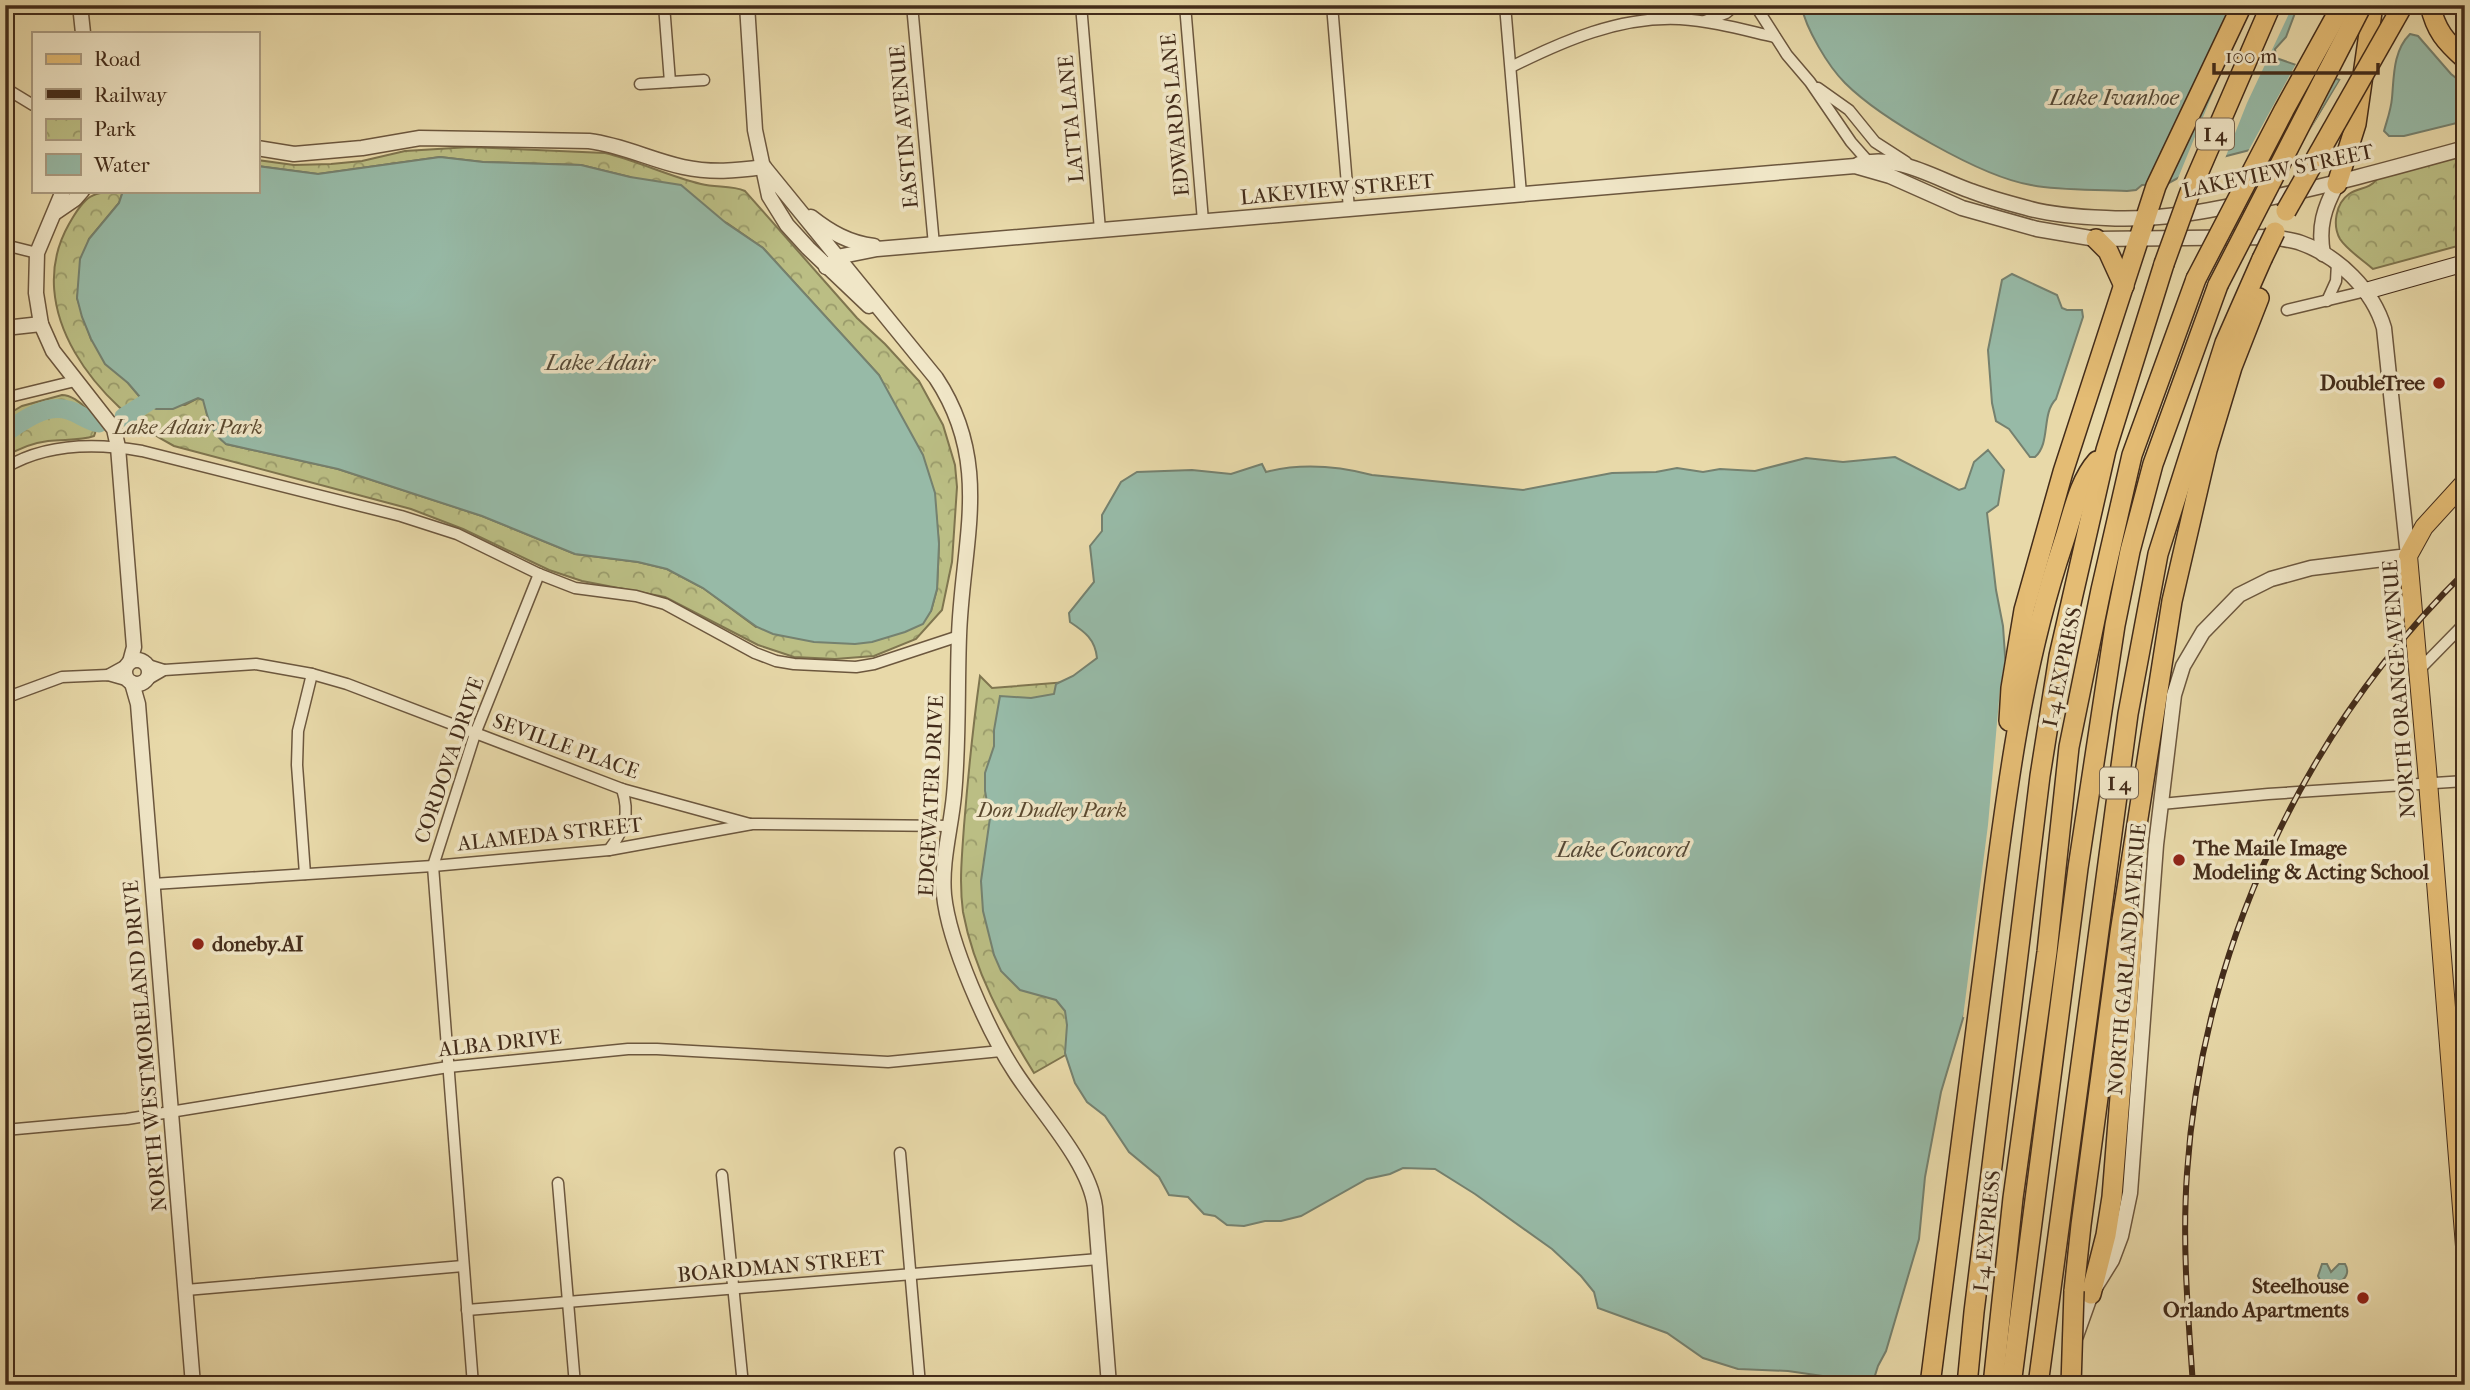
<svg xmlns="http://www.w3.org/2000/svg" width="2470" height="1390" viewBox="0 0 2470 1390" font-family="'IM FELL French Canon',serif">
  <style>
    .park { fill: url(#park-crowns); stroke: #7f754f; stroke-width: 2 }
    .water { fill: #97baa7; stroke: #75816f; stroke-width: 2 }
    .pier { fill: #e8d9a9 }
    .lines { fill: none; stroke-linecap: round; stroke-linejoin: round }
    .river { stroke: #97baa7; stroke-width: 19 }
    .minor-casing { stroke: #6c573e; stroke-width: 13 }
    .tertiary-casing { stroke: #6c573e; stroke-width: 17 }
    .secondary-casing { stroke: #432c1a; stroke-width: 18 }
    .primary-casing { stroke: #432c1a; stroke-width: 20 }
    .motorway-casing { stroke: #432c1a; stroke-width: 22 }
    .minor { stroke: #f0e6c7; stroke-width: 10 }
    .tertiary { stroke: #f0e6c7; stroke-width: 14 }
    .secondary { stroke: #f0e6c7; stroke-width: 16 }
    .primary { stroke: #e4bc74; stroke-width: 18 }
    .motorway { stroke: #e4bc74; stroke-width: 19 }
    .rail-casing { stroke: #432c1a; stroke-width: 6 }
    .rail { stroke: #f0e6c7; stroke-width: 3.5; stroke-dasharray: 10; stroke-linecap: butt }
    .motorway-bridge-casing { stroke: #432c1a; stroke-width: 22; stroke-linecap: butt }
    .motorway-bridge { stroke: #e4bc74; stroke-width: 19 }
    .poi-dot { fill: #8f2418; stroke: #f0e6c7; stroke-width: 2.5 }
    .labels { text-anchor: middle; stroke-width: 7; stroke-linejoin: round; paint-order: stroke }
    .shield { fill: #f0e6c7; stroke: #77644e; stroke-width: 2 }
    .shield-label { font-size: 19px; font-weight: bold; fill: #432c1a }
    .street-label { font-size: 21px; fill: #432c1a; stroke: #f0e6c7 }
    .poi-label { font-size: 21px; font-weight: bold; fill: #432c1a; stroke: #f0e6c7; text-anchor: end }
    .park-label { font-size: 21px; font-style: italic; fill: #5b492f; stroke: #f0e6c7 }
    .water-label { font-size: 23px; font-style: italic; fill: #544836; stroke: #f0e6c7 }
  </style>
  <defs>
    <pattern id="park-crowns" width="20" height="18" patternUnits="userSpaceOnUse" patternTransform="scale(1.75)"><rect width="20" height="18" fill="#bbbe84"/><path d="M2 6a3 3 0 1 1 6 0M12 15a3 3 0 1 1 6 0" fill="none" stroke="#9a9b6b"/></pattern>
  </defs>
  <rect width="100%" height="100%" fill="#e8d9a9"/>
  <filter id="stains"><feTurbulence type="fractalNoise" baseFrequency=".00286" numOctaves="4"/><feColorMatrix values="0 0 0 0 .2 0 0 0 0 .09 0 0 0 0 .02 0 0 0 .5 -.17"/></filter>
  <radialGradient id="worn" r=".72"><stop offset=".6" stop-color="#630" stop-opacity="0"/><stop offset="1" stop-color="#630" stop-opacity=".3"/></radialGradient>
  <g class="park">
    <path d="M 470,147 L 605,153 C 638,161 668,176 701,184 C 716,188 731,185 745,191 L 857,318 L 885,344 L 919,381 L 943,425 L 955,465 L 957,487 L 952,562 L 942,610 L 916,639 L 874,656 L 835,659 L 794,657 L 758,645 L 665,597 L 582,581 L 549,570 L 463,529 L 411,509 L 174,446 C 99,407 20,310 69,224 C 85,196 91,191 123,191 L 119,203 L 89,239 L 77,298 L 91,339 L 145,403 L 185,405 L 198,398 L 204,400 L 209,424 L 226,444 L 338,469 L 482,516 L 575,554 L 638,562 L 667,569 L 703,588 L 756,627 L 931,611 L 937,589 L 939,544 L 934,493 L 879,375 L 763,248 L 727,223 L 630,177 L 581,165 L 483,162 L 440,157 L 318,174 L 257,166 L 257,160 L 294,165 L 331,164 L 362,161 L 405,151 Z"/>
    <path d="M 2465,153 L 2465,244 L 2373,269 C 2363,260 2347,250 2340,239 C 2332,225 2336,203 2349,194 C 2359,187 2369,190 2377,179 Z"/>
    <path d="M 62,395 C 78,395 102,420 94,436 C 80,441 64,439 48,441 C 32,443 19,448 5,457 L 5,416 L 22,406 Z"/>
    <path d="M 980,676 L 992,688 L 1130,677 L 1083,1045 L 1034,1073 C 1003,1023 974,971 963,912 C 959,883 962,855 964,826 C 968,776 973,726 980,676 Z"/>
  </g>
  <g class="water">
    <path d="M 1801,5 L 2298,5 L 2286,37 L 2275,49 L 2276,58 L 2340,80 L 2310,129 L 2281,142 L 2211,160 L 2167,184 L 2142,185 L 2136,190 L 2127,191 C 2096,189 2062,191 2031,185 C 1982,177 1881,119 1845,83 C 1828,66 1806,29 1801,5 Z"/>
    <path d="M 2410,34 L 2418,36 L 2451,74 L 2465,85 L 2465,121 L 2404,136 L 2389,136 L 2384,131 C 2387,120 2391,110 2392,98 C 2394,76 2393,51 2410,34 Z"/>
    <path d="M 440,157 L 483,162 L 581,165 L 630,177 L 681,185 L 726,223 L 763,248 L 879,375 L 923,455 L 935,493 L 939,544 L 937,589 L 931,611 L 923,624 L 905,632 L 872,642 L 855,644 L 814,642 L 773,634 L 757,627 L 703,588 L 667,569 L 638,562 L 575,554 L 482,516 L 338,469 L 226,444 C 210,432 208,418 203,400 L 198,398 L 173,409 L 156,409 L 145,403 L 128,383 L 105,364 L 91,339 L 82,317 L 77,298 L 80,259 L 89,239 L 119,203 L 123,191 L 257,191 L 257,166 L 318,174 Z"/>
    <path d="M 2012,274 L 2057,295 L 2062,308 L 2067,310 L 2082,310 L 2083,317 L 2056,399 C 2041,414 2051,443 2035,457 L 2030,457 L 2009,429 L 1996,421 L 1992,403 L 1988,350 L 2002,280 Z"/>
    <path d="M 1988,450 L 2004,470 L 1998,505 L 1987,513 L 1996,590 L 2003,626 L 2012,758 L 1967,1005 L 1941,1092 L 1925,1177 L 1919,1239 L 1886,1351 L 1878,1366 L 1872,1385 L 1851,1385 L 1843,1379 L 1788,1371 L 1738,1369 L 1703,1358 L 1667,1333 L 1598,1308 L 1594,1292 L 1581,1276 L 1552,1249 L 1475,1194 L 1435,1169 L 1403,1168 L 1390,1174 L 1367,1179 L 1301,1216 L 1281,1221 L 1265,1221 L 1244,1226 L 1227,1225 L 1215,1216 L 1204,1214 L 1188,1197 L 1169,1195 L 1159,1177 L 1129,1152 L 1105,1116 L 1087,1102 L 1075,1083 L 1065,1053 L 1067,1025 L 1065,1011 L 1056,1000 L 1020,990 L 1001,971 L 994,955 L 983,911 L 981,881 L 990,818 L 985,791 L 985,773 L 994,746 L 994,730 L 1000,696 L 1031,698 L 1054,694 L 1056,684 L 1073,676 L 1097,658 C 1095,639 1085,632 1070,622 L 1069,613 L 1094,582 L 1090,546 L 1102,531 L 1102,515 L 1121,482 L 1137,472 L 1192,470 L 1231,474 L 1262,464 L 1266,472 C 1301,463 1337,466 1372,475 L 1523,490 L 1612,473 L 1656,472 L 1677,468 L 1703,472 L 1720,469 L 1755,471 L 1806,458 L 1843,462 L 1895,457 L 1959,490 L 1965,488 L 1974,462 Z"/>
    <path d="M 2322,1264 L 2327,1264 L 2331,1272 L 2339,1264 L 2345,1264 C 2350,1272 2346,1279 2338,1283 L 2329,1280 L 2321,1282 L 2318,1276 Z"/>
  </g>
  <g class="pier">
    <polygon points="2253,5 2293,5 2247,103 2224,161 2212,163 2176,183 2217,83"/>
    <polygon points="2297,62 2338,75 2310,131 2342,77 2343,81 2313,132 2282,146 2246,155"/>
    <polygon points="2008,639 2016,758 1967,1018 1963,1017 1988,825 2000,689"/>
  </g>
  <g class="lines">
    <g class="river">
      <polyline points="124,417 167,390"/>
      <path d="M 5,433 C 22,421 46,403 68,410 C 79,413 87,421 99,423"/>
    </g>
    <defs>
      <g id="minor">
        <polyline points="664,5 670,82"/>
        <polyline points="912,5 934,245"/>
        <polyline points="1081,5 1100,230"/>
        <polyline points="1185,5 1203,221"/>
        <polyline points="1332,5 1349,209"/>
        <polyline points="1505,5 1521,194"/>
        <polyline points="1755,5 1787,55 1810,82 1851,142 1873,167"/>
        <polyline points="1705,21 1726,13 1736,5"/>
        <path d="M 1511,67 C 1563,41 1620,16 1680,19 C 1712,21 1744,30 1775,37"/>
        <polyline points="640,84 704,80"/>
        <polyline points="5,88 33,105"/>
        <polyline points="1818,88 1849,110 1875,142 1906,162"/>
        <polyline points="5,245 37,253"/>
        <polyline points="2327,301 2336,281 2337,263"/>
        <polyline points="2287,310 2366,291"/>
        <polyline points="5,398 75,381"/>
        <path d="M 5,468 C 46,443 96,443 142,451 L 401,516 L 457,534 L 539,574 L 575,588 L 636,596 L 665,604 L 755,653 L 776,661 L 794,664 L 856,667 L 874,664 L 959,636"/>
        <polyline points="145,664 164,670"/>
        <polyline points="2419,670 2465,623"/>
        <polyline points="108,675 128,664"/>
        <polyline points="145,681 164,670 256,664 312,674 347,684 622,789 750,824"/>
        <polyline points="5,698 62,677 108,675 129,681"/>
        <polyline points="2161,804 2268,794 2465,781"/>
        <path d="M 609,850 C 625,829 630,814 622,789"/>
        <polyline points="305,874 297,765 298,731 312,674"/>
        <polyline points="153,884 433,866 609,850 752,824 950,826"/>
        <polyline points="5,1130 127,1119 448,1067 628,1049 657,1049 888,1062 1001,1051"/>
        <polyline points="900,1153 920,1385"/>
        <polyline points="722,1175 743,1385"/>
        <polyline points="558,1183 575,1385"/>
        <polyline points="186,1290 463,1266"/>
        <polyline points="467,1310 1099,1259"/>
        <polyline points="473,1385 433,866 475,734 539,574"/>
      </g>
      <g id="tertiary">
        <polyline points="80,5 83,33"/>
        <polyline points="747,5 755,130 769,196 787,225 808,248 869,306"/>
        <path d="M 257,148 L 294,154 L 362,148 L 420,138 L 589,141 C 622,145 651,160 683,167 C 711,173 736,171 764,167"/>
        <path d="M 1859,164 C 1897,153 1936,179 1971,191 C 1989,198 2008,203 2027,208 C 2051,215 2080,217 2106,218 C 2157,221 2209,211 2259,200 C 2328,186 2396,167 2465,148"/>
        <path d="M 764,167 L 936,378 C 993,464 962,542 959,636 C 957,689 959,742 954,795 C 951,828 941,862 944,895 C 949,944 988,1031 1015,1072 C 1040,1111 1089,1162 1095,1207 L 1109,1385"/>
        <polyline points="63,191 37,253 36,293 41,324 53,351 114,429 118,447 134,647 130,662"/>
        <polyline points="56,212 75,199 82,191"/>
        <path d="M 811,217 C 830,232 849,243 874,246"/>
        <path d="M 2323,254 C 2318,227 2324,208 2337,184"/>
        <path d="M 826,267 L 842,256 L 877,249 L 1855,166 L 1890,176 L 1962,208 L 2037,229 L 2096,239 L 2273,237 C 2282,239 2292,240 2301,243 C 2338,256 2373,290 2384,328 L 2408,556 L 2311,568 L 2271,579 L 2239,595 L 2203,632 L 2183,666 L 2174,695 L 2156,845 L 2130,1193 L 2121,1236 L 2112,1260 L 2091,1294 L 2076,1336"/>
        <polyline points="5,328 41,324"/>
        <circle cx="137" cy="672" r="12"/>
        <polyline points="132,683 138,704 193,1385"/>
      </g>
      <polyline id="secondary" points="2366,291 2465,263"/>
      <polyline id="primary" points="2465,482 2424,527 2408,556 2427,769 2465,1246"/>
      <g id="motorway">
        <path d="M 2430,5 C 2436,31 2445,41 2465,59"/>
        <polyline points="2337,184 2356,124 2373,5"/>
        <polyline points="2096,239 2108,251 2124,286"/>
        <polyline points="2009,721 2011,688 2024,610 2063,472 2156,186 2242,5"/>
        <polyline points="2074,1291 2081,1225 2120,933 2172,601 2207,450 2232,367 2259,298"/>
        <polyline points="2091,1294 2106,1235 2112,1197 2134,922"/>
        <path d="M 1930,1385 C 1948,1243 1967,1101 1985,960 C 2003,820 2018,678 2063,544 C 2072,518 2078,482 2097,461"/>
        <polyline points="1967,1385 1974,1312 2040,776 2059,656 2106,450 2164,264"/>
        <polyline points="1993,1385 2013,1198 2047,952 2069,747 2101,590 2132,455 2196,279"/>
        <polyline points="2011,1385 2078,868 2115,625 2130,551 2153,464 2218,285"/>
        <polyline points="2038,1385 2128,714 2158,554 2225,343 2262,259"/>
      </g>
    </defs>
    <use href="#minor" class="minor-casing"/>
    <use href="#tertiary" class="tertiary-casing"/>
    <use href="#secondary" class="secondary-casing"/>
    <use href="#primary" class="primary-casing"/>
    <use href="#motorway" class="motorway-casing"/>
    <use href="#minor" class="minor"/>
    <use href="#tertiary" class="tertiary"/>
    <use href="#secondary" class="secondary"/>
    <use href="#primary" class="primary"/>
    <use href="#motorway" class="motorway"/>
    <defs>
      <path id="rail" d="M 2193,1385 C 2188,1314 2182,1244 2187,1173 C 2202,948 2304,730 2465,572"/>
    </defs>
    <use href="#rail" class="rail-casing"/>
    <use href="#rail" class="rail"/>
    <defs>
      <g id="motorway-bridge">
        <polyline points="2286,211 2403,5"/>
        <polyline points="2262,259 2275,232"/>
        <polyline points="2164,264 2190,192 2271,5"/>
        <polyline points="2196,279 2284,110 2342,5"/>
        <polyline points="2218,285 2362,5"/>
        <polyline points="2071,1385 2074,1291"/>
      </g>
    </defs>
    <use href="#motorway-bridge" class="motorway-bridge-casing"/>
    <use href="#motorway-bridge" class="motorway-bridge"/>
  </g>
  <g class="poi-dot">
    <circle cx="2439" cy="383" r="7"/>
    <circle cx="2179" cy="860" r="7"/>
    <circle cx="198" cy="944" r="7"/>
    <circle cx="2363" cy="1298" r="7"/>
  </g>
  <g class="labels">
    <g class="shield">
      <rect x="2196" y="118.5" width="38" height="31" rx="5"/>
      <rect x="2100" y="767.5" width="38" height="31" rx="5"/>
    </g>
    <g class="shield-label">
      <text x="2215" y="141">I 4</text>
      <text x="2119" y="790">I 4</text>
    </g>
    <g class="street-label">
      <text transform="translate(1175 115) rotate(-95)" y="7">EDWARDS LANE</text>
      <text transform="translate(1071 119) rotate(-95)" y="7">LATTA LANE</text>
      <text transform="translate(904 127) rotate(-95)" y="7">EASTIN AVENUE</text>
      <text transform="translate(2278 171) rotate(-12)" y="7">LAKEVIEW STREET</text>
      <text transform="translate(1337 189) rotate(-5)" y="7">LAKEVIEW STREET</text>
      <text transform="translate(2062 667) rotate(-78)" y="7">I-4 EXPRESS</text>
      <text transform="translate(2399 689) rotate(-94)" y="7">NORTH ORANGE AVENUE</text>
      <text transform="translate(566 746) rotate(20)" y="7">SEVILLE PLACE</text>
      <text transform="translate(449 760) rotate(-71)" y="7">CORDOVA DRIVE</text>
      <text transform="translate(931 796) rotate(-87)" y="7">EDGEWATER DRIVE</text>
      <text transform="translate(550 834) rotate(-6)" y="7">ALAMEDA STREET</text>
      <text transform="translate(2127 959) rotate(-85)" y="7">NORTH GARLAND AVENUE</text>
      <text transform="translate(500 1043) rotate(-6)" y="7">ALBA DRIVE</text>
      <text transform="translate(145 1046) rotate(-95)" y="7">NORTH WESTMORELAND DRIVE</text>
      <text transform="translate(1987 1231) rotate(-84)" y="7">I-4 EXPRESS</text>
      <text transform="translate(781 1266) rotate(-5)" y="7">BOARDMAN STREET</text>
    </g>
    <g class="poi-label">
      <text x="2425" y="390">DoubleTree</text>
      <text x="2193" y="855" text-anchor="start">The Maile Image<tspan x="2193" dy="24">Modeling &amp; Acting School</tspan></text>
      <text x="212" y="951" text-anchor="start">doneby.AI</text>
      <text x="2349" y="1293">Steelhouse<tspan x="2349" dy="24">Orlando Apartments</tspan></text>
    </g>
    <g class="park-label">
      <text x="188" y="434">Lake Adair Park</text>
      <text x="1052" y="817">Don Dudley Park</text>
    </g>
    <g class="water-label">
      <text x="2114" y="105">Lake Ivanhoe</text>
      <text x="600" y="370">Lake Adair</text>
      <text x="1622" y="857">Lake Concord</text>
    </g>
  </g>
  <rect width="2470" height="1390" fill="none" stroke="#e8d9a9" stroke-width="28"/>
  <rect x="7" y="7" width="2456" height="1376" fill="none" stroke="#432c1a" stroke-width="3.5"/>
  <rect x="14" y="14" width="2442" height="1362" fill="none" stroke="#432c1a" stroke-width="2"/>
  <rect x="32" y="32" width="228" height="161" fill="#f0e6c7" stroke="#ab9c82" stroke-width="2"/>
  <rect x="46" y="54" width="35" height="10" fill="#e4bc74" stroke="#ab9c82" stroke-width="2"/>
  <text x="94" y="66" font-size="21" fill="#432c1a">Road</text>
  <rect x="46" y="89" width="35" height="10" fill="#432c1a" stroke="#ab9c82" stroke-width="2"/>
  <text x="94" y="102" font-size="21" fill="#432c1a">Railway</text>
  <rect x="46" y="119" width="35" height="21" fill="url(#park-crowns)" stroke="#ab9c82" stroke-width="2"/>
  <text x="94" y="136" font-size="21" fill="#432c1a">Park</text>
  <rect x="46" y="154" width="35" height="21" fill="#97baa7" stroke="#ab9c82" stroke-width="2"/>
  <text x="94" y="172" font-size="21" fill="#432c1a">Water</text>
  <path d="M2214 63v10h164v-10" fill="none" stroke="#432c1a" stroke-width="3.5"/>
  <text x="2225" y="63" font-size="21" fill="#432c1a" stroke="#f0e6c7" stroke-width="5" paint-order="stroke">100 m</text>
  <rect width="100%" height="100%" filter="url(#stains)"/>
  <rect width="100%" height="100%" fill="url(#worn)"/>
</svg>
